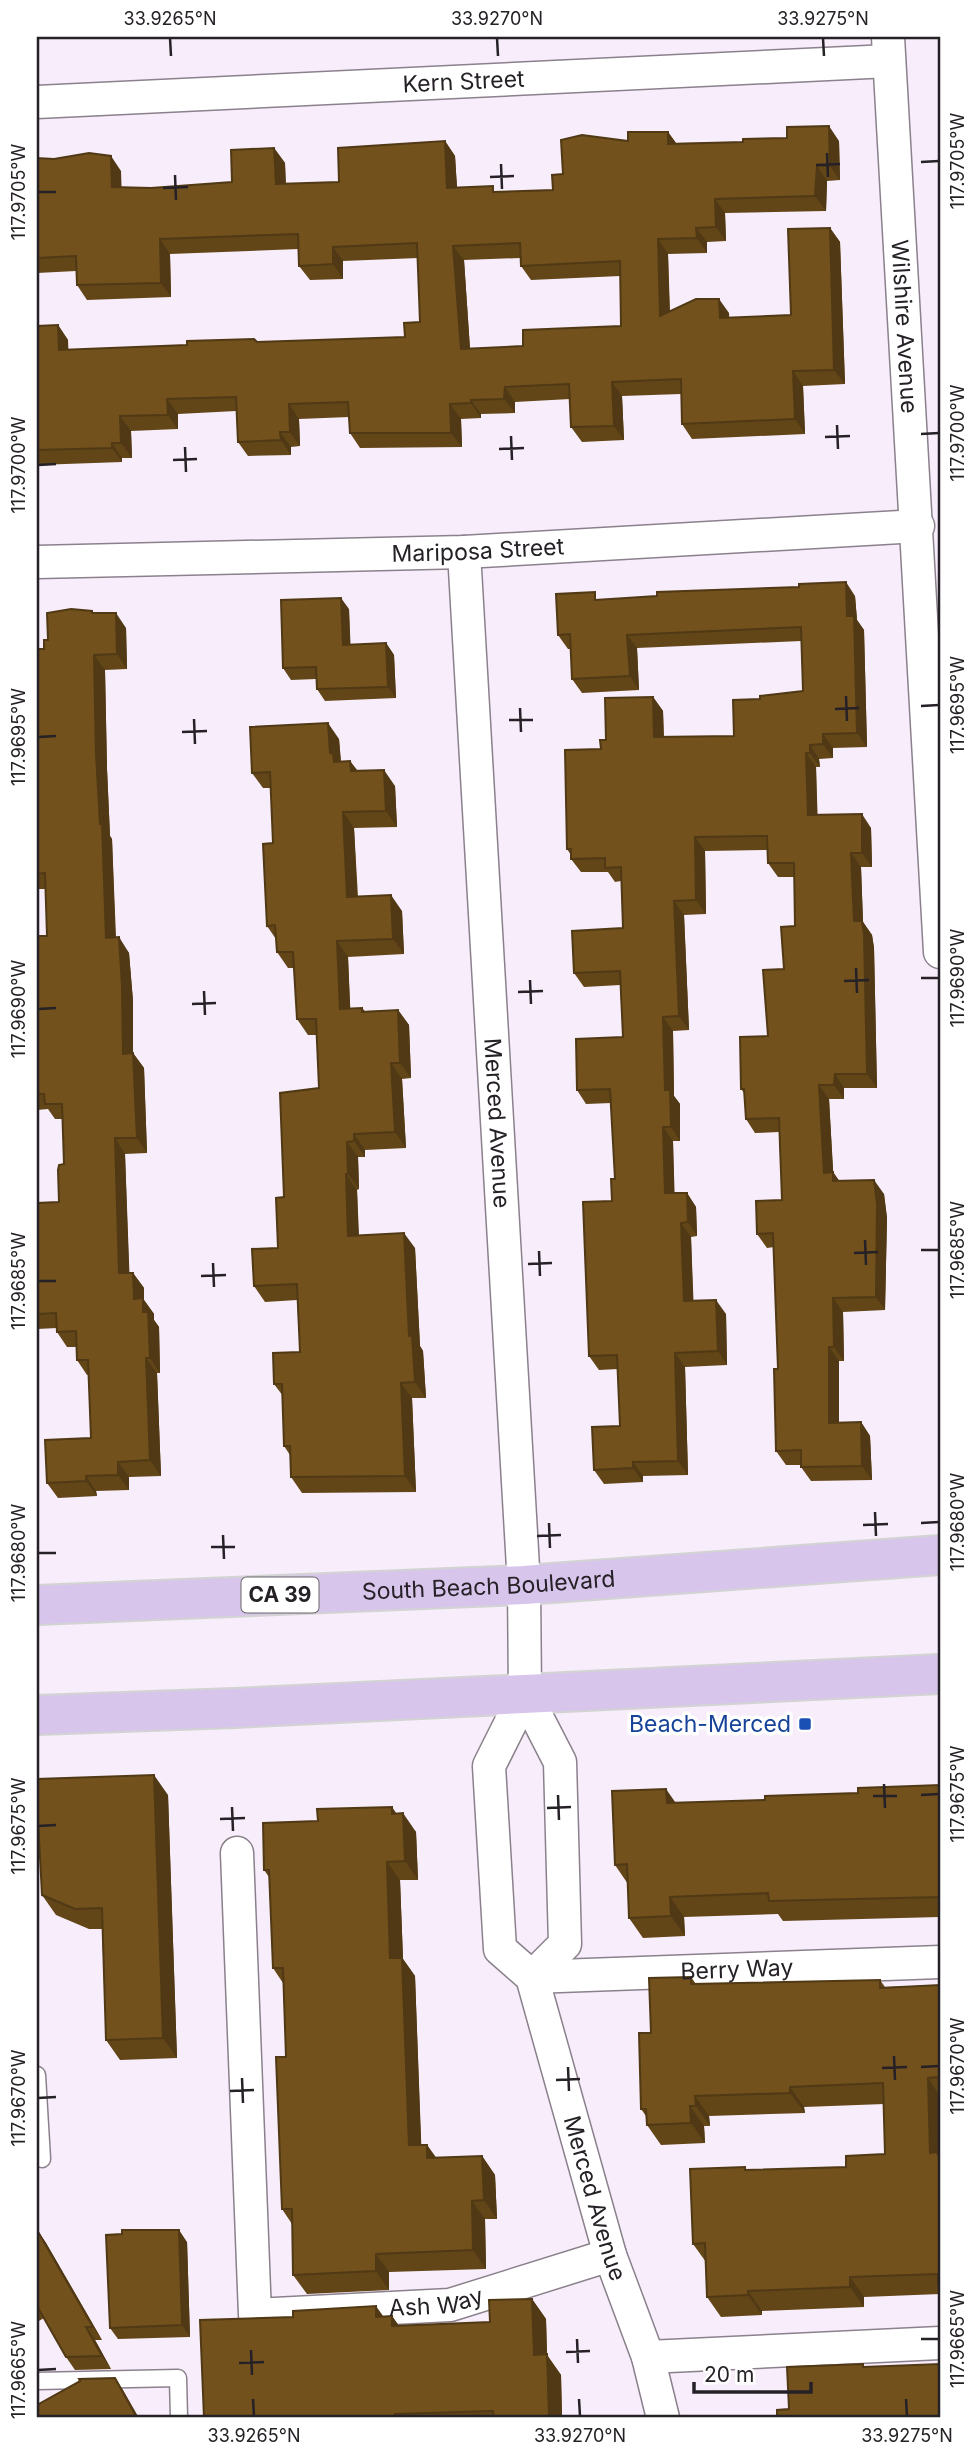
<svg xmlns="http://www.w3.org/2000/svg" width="977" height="2455" viewBox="0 0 977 2455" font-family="Inter,sans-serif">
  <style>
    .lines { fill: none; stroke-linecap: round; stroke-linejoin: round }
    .service-casing { stroke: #8a818c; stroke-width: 19 }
    .minor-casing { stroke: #8a818c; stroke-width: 35 }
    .primary-casing { stroke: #d3d3d4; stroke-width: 42 }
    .service { stroke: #fff; stroke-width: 16 }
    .minor { stroke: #fff; stroke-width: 32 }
    .primary { stroke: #d8c5ec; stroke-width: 38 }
    .wall { fill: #624618; fill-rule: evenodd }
    .shaded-wall { fill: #503914 }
    .building { fill: #72511c; stroke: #503914; stroke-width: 2; fill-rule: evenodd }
    .ticks { fill: none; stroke: #252126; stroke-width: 2.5 }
    .transit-dot { fill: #1a4fb4; stroke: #fff; stroke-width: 2.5 }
    .labels { text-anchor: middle; stroke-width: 7; stroke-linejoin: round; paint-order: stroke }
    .shield { fill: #fff; stroke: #666467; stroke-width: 2 }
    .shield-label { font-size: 21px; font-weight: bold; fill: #252126 }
    .street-label { font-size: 23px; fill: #252126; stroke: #fff }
    .transit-label { font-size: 23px; fill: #164399; stroke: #fff; text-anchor: end }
    .neatline { fill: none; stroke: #252126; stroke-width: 2.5 }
    .ticks-label { font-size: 18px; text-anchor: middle; fill: #252126 }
  </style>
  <rect width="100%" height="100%" fill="#f8edfa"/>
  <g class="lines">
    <defs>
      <g id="service">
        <polyline points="37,2075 42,2159"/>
        <polyline points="37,2381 178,2378 179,2418"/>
      </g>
      <g id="minor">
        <path id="s1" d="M 888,37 L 940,952"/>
        <path id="s2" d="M 37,102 L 889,61"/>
        <path id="s3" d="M 464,552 L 524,1585 L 525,1694 L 489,1766 L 500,1949 L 532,1977 L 610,2255 L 648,2357 L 663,2418"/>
        <path id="s4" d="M 37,562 L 464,552 L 918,526"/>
        <polyline points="525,1694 560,1762 565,1944 532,1977"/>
        <path id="s5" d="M 237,1853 L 255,2315 L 450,2305 L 610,2255"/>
        <path id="s6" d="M 532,1977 L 940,1962"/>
        <polyline points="648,2357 940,2343"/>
      </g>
      <g id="primary">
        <path id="s7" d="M 37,1605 L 524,1585 L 940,1555"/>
        <polyline points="37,1715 235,1708 940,1674"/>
      </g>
    </defs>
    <use href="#service" class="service-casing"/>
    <use href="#minor" class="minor-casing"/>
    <use href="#primary" class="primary-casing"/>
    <use href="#service" class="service"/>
    <use href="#minor" class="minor"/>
    <use href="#primary" class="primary"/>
  </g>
  <g class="wall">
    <path d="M 668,132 L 676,143 L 839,141 L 840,180 L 827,181 L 826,211 L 725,213 L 726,241 L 707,242 L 707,253 L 668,254 L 670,311 L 729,313 L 729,318 L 791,315 L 830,228 L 840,242 L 845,384 L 803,386 L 805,434 L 692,439 L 682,424 L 681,394 L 622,396 L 624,440 L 582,442 L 571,427 L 570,399 L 515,402 L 515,413 L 481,414 L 481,418 L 461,419 L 462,447 L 360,448 L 350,433 L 349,417 L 299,419 L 300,446 L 291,447 L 291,455 L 248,456 L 238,442 L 236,411 L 178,414 L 178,429 L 131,431 L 132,458 L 122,458 L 122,462 L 37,465 L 37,326 L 58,325 L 68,340 L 68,350 L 405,337 L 420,322 L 418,258 L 343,261 L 343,279 L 310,280 L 299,266 L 299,249 L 170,254 L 171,297 L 87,300 L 77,285 L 76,271 L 37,273 L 37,158 L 121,171 L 121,188 L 151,188 L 232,182 L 274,148 L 285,163 L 286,184 L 339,182 L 445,141 L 455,156 L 457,188 L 497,192 L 553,190 L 563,174 L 628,141 ZM 520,258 L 521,266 L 531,280 L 620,276 L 621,326 L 523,346 L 470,349 L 464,260 Z"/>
    <polygon points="855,596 857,620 864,630 867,747 833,748 833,758 819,759 820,767 816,767 817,815 871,828 872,867 861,867 863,922 872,935 874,948 877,1088 844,1088 844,1099 829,1099 833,1172 839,1181 884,1194 887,1218 885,1310 843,1312 844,1361 839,1361 839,1423 861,1422 870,1436 872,1480 811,1481 801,1467 801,1465 786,1465 776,1451 778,1369 774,1247 767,1248 757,1234 782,1200 779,1132 755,1133 746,1119 745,1094 741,1089 768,1036 795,926 794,877 778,877 768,863 768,850 705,851 706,914 684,915 689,1030 673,1031 674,1096 680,1104 680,1141 673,1141 674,1193 687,1193 696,1207 697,1236 691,1237 693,1301 726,1314 727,1365 685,1367 688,1475 643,1476 643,1482 604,1484 594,1470 620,1426 618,1369 599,1370 589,1356 615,1179 611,1103 586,1104 577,1090 623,1037 620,985 584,987 574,973 623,928 621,881 615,882 608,872 581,872 571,859 571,855 567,849 601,749 606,740 653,697 663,711 664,737 734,736 760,699 803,691 801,641 637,648 639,690 582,693 572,679 571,649 568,649 558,635 600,599"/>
    <polygon points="349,609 350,645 386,643 394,655 396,698 325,701 317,689 316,679 291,680 283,668"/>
    <polygon points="92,611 93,613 126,628 127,669 105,670 107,769 110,836 112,839 116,937 129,953 133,1001 133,1053 144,1068 147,1153 125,1154 129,1273 133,1273 144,1288 144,1300 154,1314 154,1320 159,1327 160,1373 157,1373 161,1476 129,1477 129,1490 96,1491 97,1496 58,1498 47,1483 91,1438 89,1375 87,1375 77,1360 76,1347 67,1347 57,1332 57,1328 37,1329 37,1203 59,1202 64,1164 62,1119 55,1119 48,1109 37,1110 37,972 38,972 47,936 46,889 37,889 37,649 44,649 48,640"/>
    <polygon points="339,739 341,762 350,761 358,771 395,786 397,827 354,828 358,897 402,911 404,954 348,957 350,1009 362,1008 365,1011 398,1010 409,1025 411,1078 402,1079 406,1148 365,1150 365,1157 358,1157 359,1189 357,1190 359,1235 415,1248 420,1346 423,1351 426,1398 412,1398 416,1492 302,1493 291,1477 290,1455 284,1446 283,1396 274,1384 300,1352 297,1300 265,1302 254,1286 278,1248 284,1197 319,1088 317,1035 308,1035 297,1019 294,968 288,968 277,952 276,939 267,926 273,843 271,788 263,788 252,773"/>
    <polygon points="940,1785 940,1917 783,1921 778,1914 684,1917 685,1936 643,1938 629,1918 628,1884 615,1865 676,1803 765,1800 858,1793"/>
    <polygon points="168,1795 177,2058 120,2060 106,2040 102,1929 89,1929 56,1915 42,1895"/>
    <polygon points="397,1813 416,1832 418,1880 400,1880 403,1959 415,1976 421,2145 427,2145 436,2158 482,2156 495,2175 497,2219 485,2219 486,2269 389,2272 389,2290 307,2294 293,2275 292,2224 282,2209 286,2057 283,1983 273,1968 269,1877 264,1870 318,1821"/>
    <polygon points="691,1977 696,1984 880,1980 885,1987 940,1985 940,2294 864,2297 864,2307 762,2311 762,2315 721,2317 707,2297 706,2262 693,2244 745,2167 747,2170 846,2167 885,2154 884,2104 804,2107 805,2113 709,2116 710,2126 704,2126 705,2143 661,2145 647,2125 646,2116 641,2109 651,2033"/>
    <polygon points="37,2230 46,2243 102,2340 95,2340 111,2369 75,2370 66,2357 44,2318 37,2322"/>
    <polygon points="187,2242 190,2337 118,2339 110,2328"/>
    <polygon points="532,2299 546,2319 547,2355 561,2375 562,2418 204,2418 383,2317 392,2316 399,2326 490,2322"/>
  </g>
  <g class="shaded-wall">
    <polygon points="829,126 839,141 840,180 830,166"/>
    <polygon points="668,132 678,146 668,144"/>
    <polygon points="445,141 455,156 458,203 447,188"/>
    <polygon points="274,148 285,163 286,199 276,184"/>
    <polygon points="111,156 121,171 122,202 112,187"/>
    <polygon points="817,166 827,181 826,211 815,196"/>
    <polygon points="715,199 725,213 726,241 716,227"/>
    <polygon points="696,228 707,242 707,253 697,238"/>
    <polygon points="830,228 840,242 845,384 834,370"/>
    <polygon points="160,239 170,254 171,297 161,283"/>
    <polygon points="658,239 668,254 670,330 660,316"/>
    <polygon points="453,246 464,260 471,364 461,349"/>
    <polygon points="333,247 343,261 343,279 333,264"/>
    <polygon points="719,299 729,313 730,333 720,318"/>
    <polygon points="58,325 68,340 69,365 59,350"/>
    <polygon points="793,371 803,386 805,434 795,419"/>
    <polygon points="612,382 622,396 624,440 614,426"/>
    <polygon points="505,387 515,402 515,413 504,399"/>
    <polygon points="167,399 178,414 178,429 168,415"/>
    <polygon points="471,400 481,414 481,418 471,403"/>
    <polygon points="289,404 299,419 300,446 290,432"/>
    <polygon points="450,404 461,419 462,447 451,433"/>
    <polygon points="120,416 131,431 132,458 121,443"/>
    <polygon points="280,432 291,447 291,455 281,440"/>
    <polygon points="112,443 122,458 122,462 112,448"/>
    <polygon points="846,582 855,596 857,620 864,630 867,747 857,733"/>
    <polygon points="341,598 349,609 351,656 343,645"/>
    <polygon points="116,613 126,628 127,669 117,654"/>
    <polygon points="627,635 637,648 639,690 630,676"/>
    <polygon points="386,643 394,655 396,698 388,687"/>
    <polygon points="94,655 105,670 107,769 110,836 112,839 116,953 106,938 96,754"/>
    <polygon points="653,697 663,711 664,751 654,737"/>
    <polygon points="328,723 339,739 341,764 334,762 330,753"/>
    <polygon points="823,734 833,748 833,758 823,744"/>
    <polygon points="810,745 819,759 820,767 810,753"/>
    <polygon points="806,753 816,767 818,829 808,815"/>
    <polygon points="350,761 361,777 351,771"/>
    <polygon points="384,770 395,786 397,827 386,811"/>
    <polygon points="343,812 354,828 358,913 347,897"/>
    <polygon points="862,814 871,828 872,867 862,853"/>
    <polygon points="695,837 705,851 706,914 696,900"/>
    <polygon points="851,853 861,867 863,922 872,935 874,948 877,1088 867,1074 854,921"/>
    <polygon points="391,895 402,911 404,954 393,939"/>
    <polygon points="674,901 684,915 689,1030 679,1016"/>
    <polygon points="119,937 129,953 133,1001 133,1053 144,1068 147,1153 137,1138 123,1054"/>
    <polygon points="337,941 348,957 351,1025 340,1009"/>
    <polygon points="398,1010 409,1025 411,1078 400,1063"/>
    <polygon points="663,1017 673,1031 674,1096 680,1104 680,1141 671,1127 665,1090"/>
    <polygon points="391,1063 402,1079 406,1148 395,1132"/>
    <polygon points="835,1074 844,1088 844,1099 834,1085"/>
    <polygon points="819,1085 829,1099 834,1186 824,1173"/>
    <polygon points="663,1127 673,1141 675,1207 665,1193"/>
    <polygon points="354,1134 365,1150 365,1157 354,1141"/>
    <polygon points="115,1138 125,1154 130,1288 119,1273"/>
    <polygon points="347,1142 358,1157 359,1189 348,1174"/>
    <polygon points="833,1172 843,1186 833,1181"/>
    <polygon points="346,1174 357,1190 359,1251 348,1236"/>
    <polygon points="874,1180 884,1194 887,1218 885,1310 876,1297"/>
    <polygon points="687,1193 696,1207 697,1236 688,1222"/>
    <polygon points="681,1223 691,1237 694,1315 684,1301"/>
    <polygon points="404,1233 415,1248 420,1346 423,1351 426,1398 415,1382 409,1336"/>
    <polygon points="133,1273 144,1288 144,1300 154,1314 154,1320 159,1327 160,1373 150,1358 134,1299"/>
    <polygon points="833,1298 843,1312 844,1361 834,1347"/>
    <polygon points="716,1300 726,1314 727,1365 718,1351"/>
    <polygon points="829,1347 839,1361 839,1437 829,1423"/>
    <polygon points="675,1353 685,1367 688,1475 678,1461"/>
    <polygon points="146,1358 157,1373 161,1476 150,1460"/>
    <polygon points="401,1383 412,1398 416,1492 405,1476"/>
    <polygon points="861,1422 870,1436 872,1480 862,1466"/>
    <polygon points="118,1462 129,1477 129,1490 118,1475"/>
    <polygon points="633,1462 643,1476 643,1482 633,1468"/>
    <polygon points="86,1476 96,1491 97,1496 86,1481"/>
    <polygon points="154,1775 168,1795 177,2058 163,2038"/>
    <polygon points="666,1789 680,1809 667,1803"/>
    <polygon points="392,1807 403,1823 403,1813 416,1832 418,1880 405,1861 392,1814"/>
    <polygon points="387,1862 400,1880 403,1959 415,1976 422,2164 409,2145 390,1958"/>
    <polygon points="670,1897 684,1917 685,1936 671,1916"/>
    <polygon points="928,2078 940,2096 940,2167 930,2153"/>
    <polygon points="790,2087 804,2107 805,2113 790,2093"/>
    <polygon points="695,2096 709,2116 710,2126 696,2106"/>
    <polygon points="690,2106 704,2126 705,2143 691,2123"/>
    <polygon points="427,2145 440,2163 427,2158"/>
    <polygon points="482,2156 495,2175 497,2219 484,2200"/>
    <polygon points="472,2201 485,2219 486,2269 473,2250"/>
    <polygon points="37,2230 46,2243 102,2340 93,2327"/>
    <polygon points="179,2230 187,2242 190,2337 182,2325"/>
    <polygon points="376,2254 389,2272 389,2290 376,2271"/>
    <polygon points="850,2277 864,2297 864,2307 850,2287"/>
    <polygon points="748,2291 762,2311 762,2315 748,2295"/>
    <polygon points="532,2299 546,2319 547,2355 561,2375 562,2418 549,2418 534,2355"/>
    <polygon points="376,2306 390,2326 376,2317"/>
    <polygon points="392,2316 406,2336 392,2326"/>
    <polygon points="86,2327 95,2340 111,2369 102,2356"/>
    <polygon points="115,2378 123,2390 139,2418 137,2418"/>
  </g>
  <g class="building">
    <path d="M 829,126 L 830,166 L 817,166 L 815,196 L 715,199 L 716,227 L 696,228 L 697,238 L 658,239 L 660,316 L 696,299 L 719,299 L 720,318 L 791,315 L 788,229 L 830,228 L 834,370 L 793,371 L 795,419 L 682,424 L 681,379 L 612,382 L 614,426 L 571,427 L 569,384 L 505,387 L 504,399 L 471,400 L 471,403 L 450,404 L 451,433 L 350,433 L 348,402 L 289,404 L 290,432 L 280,432 L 281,440 L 238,442 L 236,397 L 167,399 L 168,415 L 120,416 L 121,443 L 112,443 L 112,448 L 37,450 L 37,326 L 58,325 L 59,350 L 187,345 L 187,341 L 254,339 L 257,342 L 405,337 L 404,323 L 420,322 L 417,243 L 333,247 L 333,264 L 299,266 L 298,234 L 160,239 L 161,283 L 77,285 L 76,256 L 37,258 L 37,158 L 54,159 L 89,153 L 111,156 L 112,187 L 151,188 L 232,182 L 231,150 L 274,148 L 276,184 L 339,182 L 338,148 L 445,141 L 447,188 L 493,186 L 493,192 L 553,190 L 552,175 L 563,174 L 561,140 L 582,135 L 628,141 L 628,132 L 668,132 L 668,144 L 743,142 L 743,139 L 787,138 L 787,127 ZM 520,243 L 521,266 L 620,261 L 621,326 L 523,330 L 523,346 L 461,349 L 453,246 Z"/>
    <polygon points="846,582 847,616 854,616 857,733 823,734 823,744 810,745 810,753 806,753 808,815 862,814 862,853 851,853 854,921 862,921 864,934 867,1074 835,1074 834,1085 819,1085 824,1173 833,1172 833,1181 874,1180 877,1204 876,1297 833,1298 834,1347 829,1347 829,1423 861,1422 862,1466 801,1467 801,1450 776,1451 774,1369 778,1369 773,1233 757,1234 756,1201 782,1200 779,1118 746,1119 744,1089 741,1089 740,1037 768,1036 763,970 784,969 781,927 795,926 794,863 768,863 767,836 695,837 696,900 674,901 679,1016 663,1017 665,1090 670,1090 671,1127 663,1127 665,1193 687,1193 688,1222 681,1223 684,1301 716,1300 718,1351 675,1353 678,1461 633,1462 633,1468 594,1470 592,1427 620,1426 617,1355 589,1356 583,1202 612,1201 611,1179 615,1179 610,1089 577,1090 576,1039 623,1037 620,971 574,973 572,931 623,928 621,867 605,868 605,858 571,859 571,849 567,849 565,750 601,749 600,740 606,740 605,698 653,697 654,737 734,736 733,700 760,699 760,696 803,691 801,627 627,635 630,676 572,679 570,634 558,635 556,594 595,592 595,600 657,596 657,592 799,587 799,584"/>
    <polygon points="341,598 343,645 386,643 388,687 317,689 316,667 283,668 281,600"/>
    <polygon points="71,609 92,611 92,613 116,613 117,654 94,655 96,754 100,824 102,824 106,938 119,937 122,986 123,1054 133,1053 137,1138 115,1138 119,1273 133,1273 134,1299 143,1298 143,1312 148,1312 150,1358 146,1358 150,1460 118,1462 118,1475 86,1476 86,1481 47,1483 45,1440 91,1438 88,1360 77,1360 76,1331 57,1332 56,1313 37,1314 37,1203 59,1202 58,1170 59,1165 64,1164 62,1104 45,1104 44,1094 37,1094 38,936 47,936 45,873 37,874 37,649 44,649 44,640 48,640 47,613"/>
    <polygon points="328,723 330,753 333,753 334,762 350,761 351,771 384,770 386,811 343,812 347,897 391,895 393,939 337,941 340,1009 362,1008 362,1012 398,1010 400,1063 391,1063 395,1132 354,1134 354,1141 347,1142 348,1174 346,1174 348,1236 404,1233 409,1336 412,1335 415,1382 401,1383 405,1476 291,1477 290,1446 284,1446 282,1384 274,1384 273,1353 300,1352 297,1284 254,1286 252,1249 278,1248 276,1198 284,1197 280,1093 319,1088 316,1019 297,1019 293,952 277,952 275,925 267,926 263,844 273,843 270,772 252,773 250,727"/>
    <polygon points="154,1775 163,2038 106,2040 102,1908 75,1909 42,1895 37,1800 37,1779"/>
    <polygon points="940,1785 940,1897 769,1901 768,1893 670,1897 671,1916 629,1918 627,1864 615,1865 612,1791 666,1789 667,1803 765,1800 765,1796 858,1793 858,1788"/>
    <polygon points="392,1807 392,1814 403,1813 405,1861 387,1862 390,1958 402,1958 409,2145 427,2145 427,2158 482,2156 484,2200 472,2201 473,2250 376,2254 376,2271 293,2275 292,2209 282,2209 276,2057 286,2057 283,1968 273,1968 269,1870 264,1870 263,1823 318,1821 317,1809"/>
    <polygon points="691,1977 691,1984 880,1980 880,1988 940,1985 940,2077 928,2078 930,2153 937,2152 938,2155 940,2155 940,2284 938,2284 938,2274 850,2277 850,2287 748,2291 748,2295 707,2297 705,2243 693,2244 690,2169 745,2167 745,2170 846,2167 846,2156 885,2154 883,2083 790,2087 790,2093 695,2096 696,2106 690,2106 691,2123 647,2125 646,2109 641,2109 639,2033 651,2033 649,1978"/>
    <polygon points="37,2230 93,2327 86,2327 102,2356 66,2357 37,2306"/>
    <polygon points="122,2230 179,2230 182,2325 110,2328 106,2235 122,2234"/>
    <polygon points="532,2299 534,2355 547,2354 549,2418 494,2418 493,2411 395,2414 396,2418 204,2418 200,2320 293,2317 293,2311 376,2306 376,2317 392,2316 392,2326 490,2322 489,2300"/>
    <polygon points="863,2364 863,2367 940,2364 940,2418 777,2418 777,2410 789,2409 787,2367"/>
    <polygon points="115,2378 137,2418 37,2418 37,2405 80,2381 79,2379"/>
  </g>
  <path class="ticks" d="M 170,38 L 171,56M 497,38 L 498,56M 823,38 L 824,56M 827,153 L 828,177M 921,162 L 939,161M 501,164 L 502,189M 816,165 L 840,164M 175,175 L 176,200M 490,177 L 514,176M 163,188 L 188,187M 38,192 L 56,192M 837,425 L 838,449M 921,434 L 939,433M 511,436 L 512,460M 825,437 L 850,436M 185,447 L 186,472M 499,449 L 524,448M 173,460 L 197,459M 38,465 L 56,464M 846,696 L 847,721M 921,706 L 939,705M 520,708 L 521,732M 835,709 L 859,708M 194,719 L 195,744M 509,720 L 533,720M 182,732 L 207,731M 38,737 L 56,736M 856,968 L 857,993M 921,978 L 939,978M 530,980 L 531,1004M 844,981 L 869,980M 204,991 L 205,1015M 518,992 L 543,991M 192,1004 L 216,1003M 38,1009 L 56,1008M 865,1240 L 866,1265M 921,1250 L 939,1250M 539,1251 L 540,1276M 854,1253 L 878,1252M 213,1263 L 214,1287M 528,1264 L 552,1263M 201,1276 L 226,1275M 38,1281 L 56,1281M 875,1512 L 876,1536M 549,1523 L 550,1548M 921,1523 L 939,1522M 863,1525 L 888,1524M 223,1535 L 224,1559M 537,1536 L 561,1535M 211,1547 L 235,1547M 38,1553 L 56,1553M 884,1784 L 885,1808M 558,1795 L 559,1820M 921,1795 L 939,1794M 873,1796 L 897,1796M 232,1807 L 233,1831M 547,1808 L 571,1807M 220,1819 L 245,1818M 38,1826 L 56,1825M 894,2056 L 895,2080M 568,2067 L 569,2091M 921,2067 L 939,2066M 882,2068 L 907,2067M 242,2078 L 243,2103M 556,2080 L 580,2079M 230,2091 L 254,2090M 38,2098 L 56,2097M 577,2339 L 578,2363M 921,2339 L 939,2339M 251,2350 L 252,2375M 566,2352 L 590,2351M 239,2363 L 264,2362M 38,2370 L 56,2369M 253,2399 L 254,2416M 579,2399 L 580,2416M 906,2399 L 907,2416"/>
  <rect class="transit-dot" x="798" y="1717" width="14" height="14" rx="3.5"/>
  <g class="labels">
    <rect class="shield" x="241.5" y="1577.5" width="77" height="35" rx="5"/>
    <g class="shield-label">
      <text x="280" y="1602">CA 39</text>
    </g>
    <g class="street-label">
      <text dy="8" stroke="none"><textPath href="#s2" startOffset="427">Kern Street</textPath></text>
      <text dy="8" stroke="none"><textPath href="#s1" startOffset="290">Wilshire Avenue</textPath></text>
      <text dy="8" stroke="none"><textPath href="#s4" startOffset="441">Mariposa Street</textPath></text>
      <text dy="8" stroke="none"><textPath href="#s3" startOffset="572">Merced Avenue</textPath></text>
      <text dy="8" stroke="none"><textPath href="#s7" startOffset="452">South Beach Boulevard</textPath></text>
      <text dy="8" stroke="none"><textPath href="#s6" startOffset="205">Berry Way</textPath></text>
      <text dy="8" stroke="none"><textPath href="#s3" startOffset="1680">Merced Avenue</textPath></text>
      <text dy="8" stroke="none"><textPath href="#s5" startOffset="644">Ash Way</textPath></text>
    </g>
    <g class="transit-label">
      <text x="791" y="1732">Beach-Merced</text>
    </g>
  </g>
  <rect width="977" height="2455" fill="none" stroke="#ffffff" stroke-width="77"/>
  <path d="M694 2382v10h117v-10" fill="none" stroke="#252126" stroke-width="3.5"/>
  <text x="704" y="2382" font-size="21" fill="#252126" stroke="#ffffff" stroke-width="5" paint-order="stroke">20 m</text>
  <rect x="38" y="38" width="901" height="2378" class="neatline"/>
  <g class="ticks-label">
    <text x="170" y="25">33.9265°N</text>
    <text x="497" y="25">33.9270°N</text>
    <text x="823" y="25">33.9275°N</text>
    <text transform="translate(958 161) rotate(-90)" y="6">117.9705°W</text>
    <text transform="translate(19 192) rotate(-90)" y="6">117.9705°W</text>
    <text transform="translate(958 433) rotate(-90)" y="6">117.9700°W</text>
    <text transform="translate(19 465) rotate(-90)" y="6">117.9700°W</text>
    <text transform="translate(958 705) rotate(-90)" y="6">117.9695°W</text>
    <text transform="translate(19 737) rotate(-90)" y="6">117.9695°W</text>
    <text transform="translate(958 978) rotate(-90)" y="6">117.9690°W</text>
    <text transform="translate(19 1009) rotate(-90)" y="6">117.9690°W</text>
    <text transform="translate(958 1250) rotate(-90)" y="6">117.9685°W</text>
    <text transform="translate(19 1281) rotate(-90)" y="6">117.9685°W</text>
    <text transform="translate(958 1522) rotate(-90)" y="6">117.9680°W</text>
    <text transform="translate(19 1553) rotate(-90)" y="6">117.9680°W</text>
    <text transform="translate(958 1794) rotate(-90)" y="6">117.9675°W</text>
    <text transform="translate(19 1826) rotate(-90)" y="6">117.9675°W</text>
    <text transform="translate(958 2066) rotate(-90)" y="6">117.9670°W</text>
    <text transform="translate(19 2098) rotate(-90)" y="6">117.9670°W</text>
    <text transform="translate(958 2339) rotate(-90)" y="6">117.9665°W</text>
    <text transform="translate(19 2370) rotate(-90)" y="6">117.9665°W</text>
    <text x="254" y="2442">33.9265°N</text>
    <text x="580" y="2442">33.9270°N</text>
    <text x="907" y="2442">33.9275°N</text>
  </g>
</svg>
